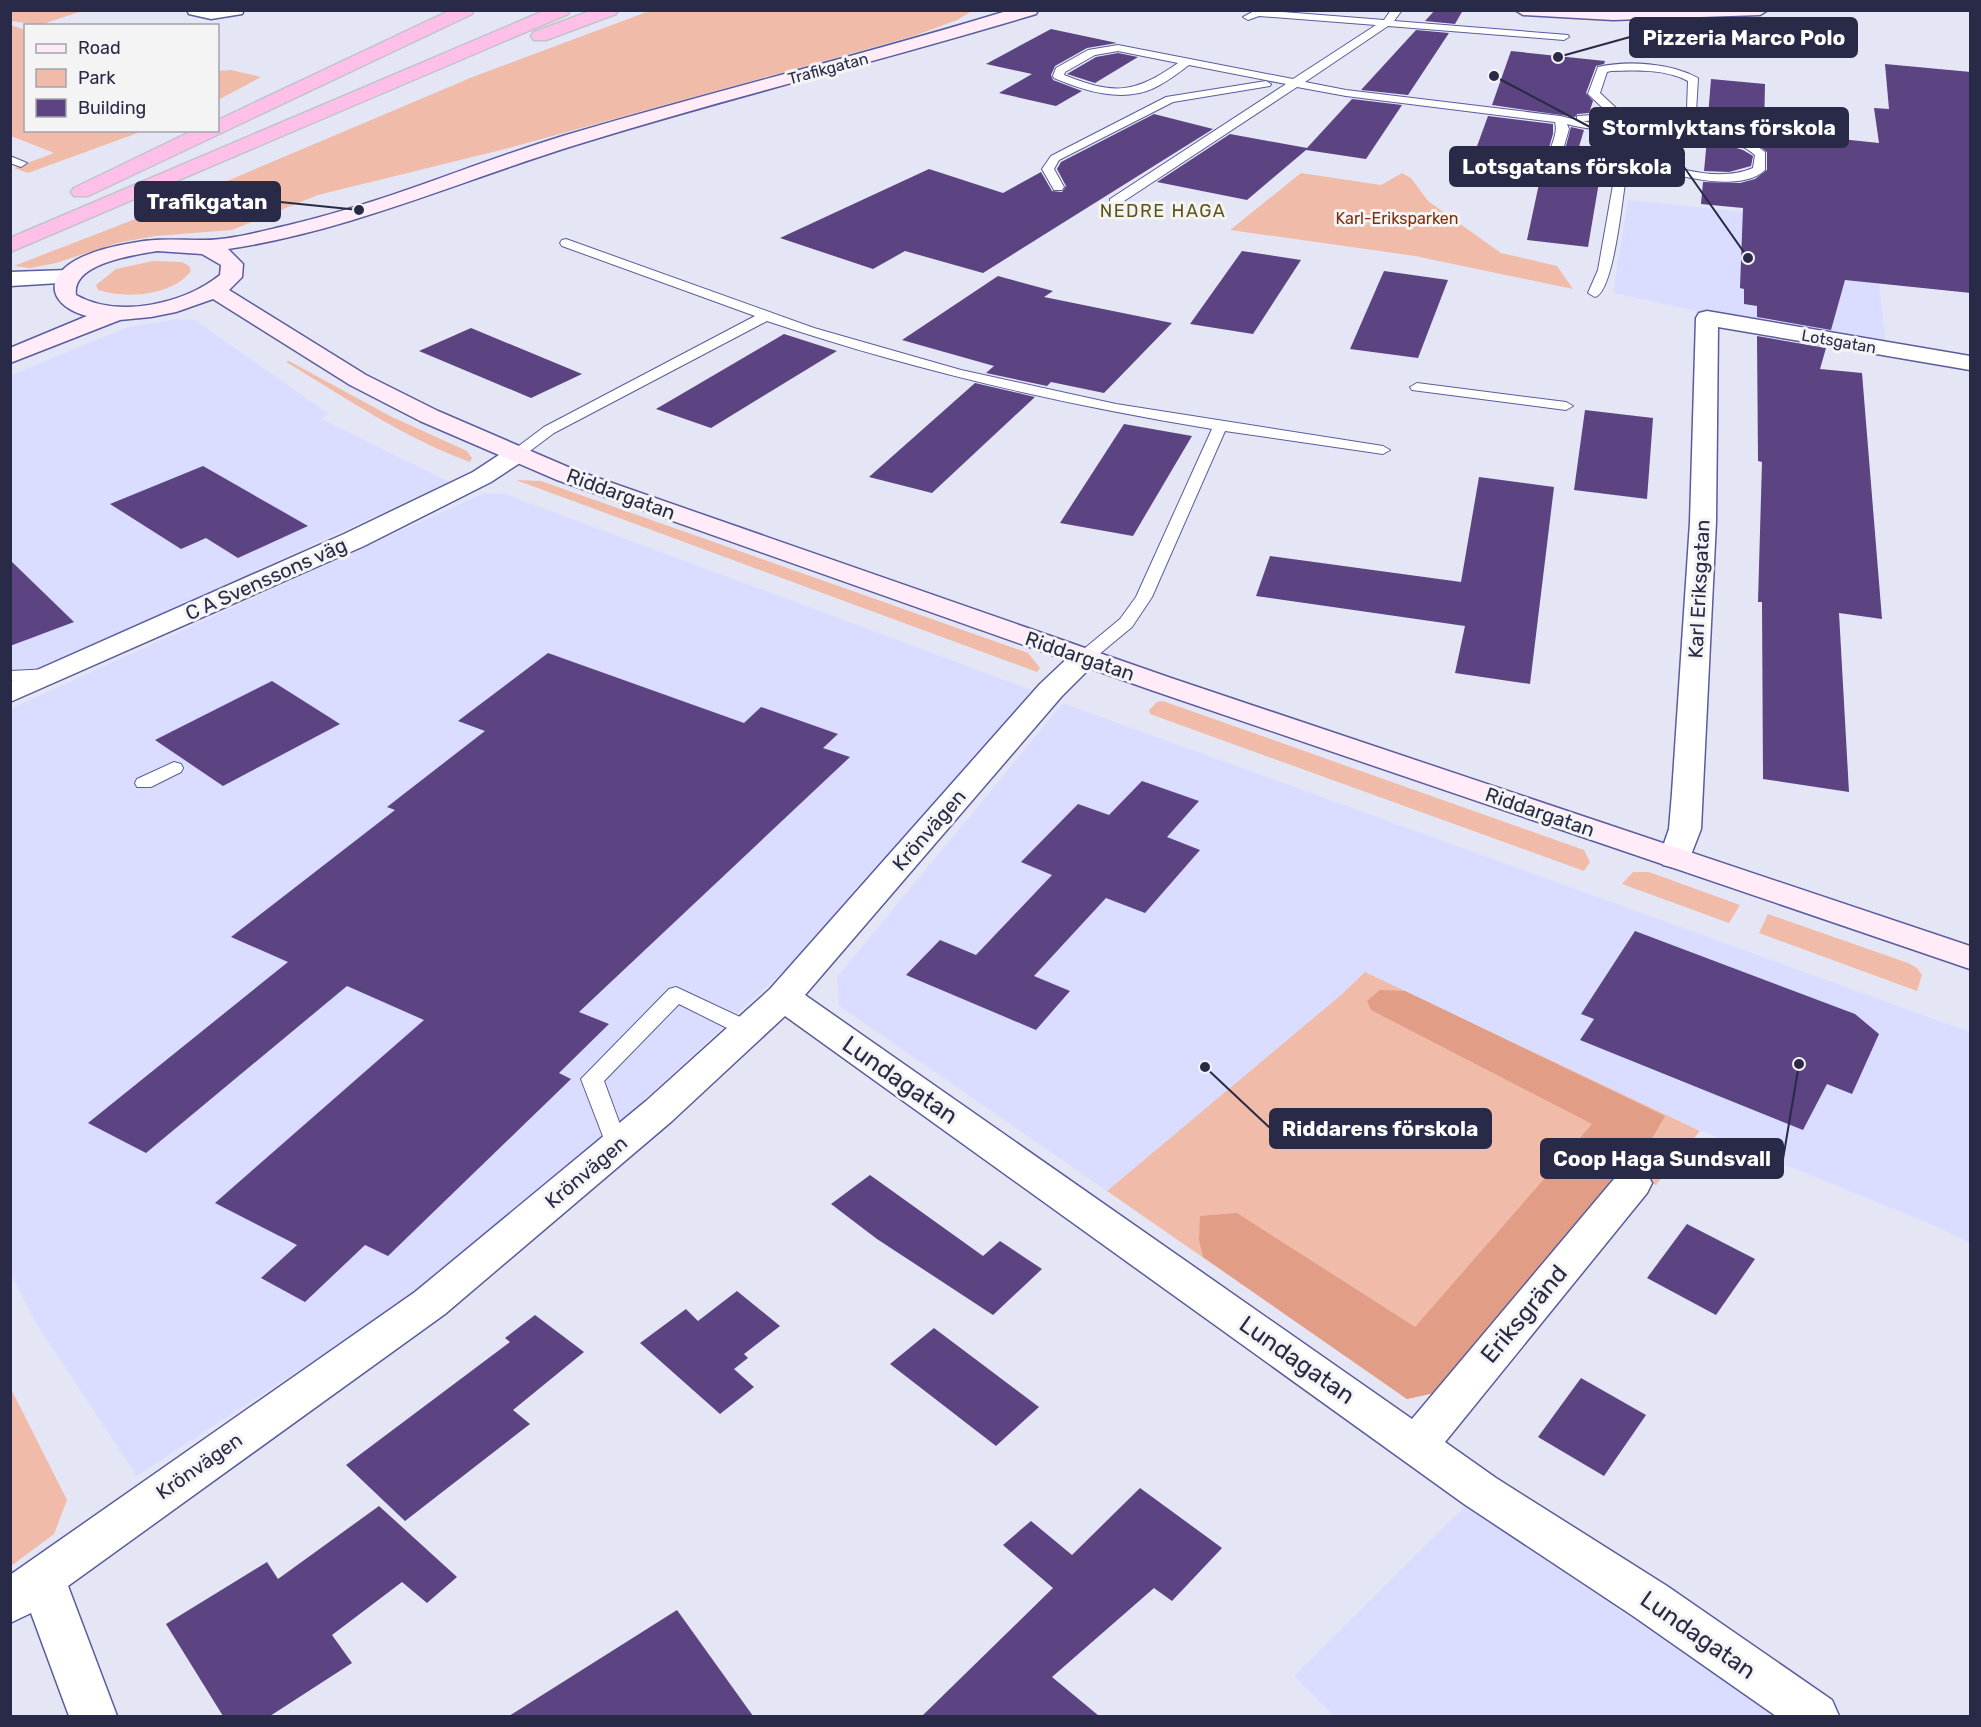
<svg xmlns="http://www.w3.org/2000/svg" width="1981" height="1727" viewBox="0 0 1981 1727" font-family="Rubik,sans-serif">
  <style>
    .built { fill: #daddff }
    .green { fill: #f0bca9 }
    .forest { fill: #e19d85 }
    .building { fill: #5c4382 }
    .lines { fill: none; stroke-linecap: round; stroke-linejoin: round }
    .lane-casing { stroke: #5a5c9d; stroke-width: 2 }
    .street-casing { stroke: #5a5c9d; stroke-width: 3 }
    .secondary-casing { stroke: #5a5c9d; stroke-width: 3 }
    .highway-casing { stroke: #c3c3cb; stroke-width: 3 }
    .lane { fill: #fff; fill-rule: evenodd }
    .street { fill: #fff; fill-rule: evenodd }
    .secondary { fill: #ffecf8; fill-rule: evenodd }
    .highway { fill: #fec0e8; fill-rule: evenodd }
    .labels { text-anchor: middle; stroke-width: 6; stroke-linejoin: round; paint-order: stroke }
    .far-street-label { font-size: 16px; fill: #292a47; stroke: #f4f4f4 }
    .far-park-label { font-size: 16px; fill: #7d2e0b; stroke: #f4f4f4 }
    .far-quarter-label { font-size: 18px; letter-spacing: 1.5px; fill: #5d5417; stroke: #f4f4f4 }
    .street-label { font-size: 20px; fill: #292a47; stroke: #f4f4f4 }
    .near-street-label { font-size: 24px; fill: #292a47; stroke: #f4f4f4 }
    .leader { fill: none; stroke: #292a47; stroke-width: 2 }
    .callout-dot { fill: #292a47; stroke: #f4f4f4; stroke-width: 2 }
    .callout { fill: #292a47; stroke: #292a47; stroke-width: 2 }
    .callout-label { font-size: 21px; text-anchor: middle; font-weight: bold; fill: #fff }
  </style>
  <rect width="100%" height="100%" fill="#e4e6f5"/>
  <g class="built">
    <polygon points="1628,200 1872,225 1886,344 1706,313 1613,293"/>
    <polygon points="176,319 195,320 329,414 321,419 450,482 11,682 11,375 125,328"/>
    <polygon points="484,493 505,494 1032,690 831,927 632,1111 418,1292 137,1476 37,1325 11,1275 10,709"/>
    <polygon points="1063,703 1970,1032 1970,1243 1928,1223 1665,1116 1365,972 1341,996 1107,1191 839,1006 837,977"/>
    <polygon points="1465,1506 1776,1716 1334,1716 1294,1676"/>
  </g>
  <g class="green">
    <polygon points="652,10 972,11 957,20 914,36 505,149 318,195 232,230 155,236 117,243 56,263 30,268 14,266 161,209 475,76"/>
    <polygon points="10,11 11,10 82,11 40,25 11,21"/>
    <polygon points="11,25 25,30 26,130 143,131 28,173 14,168 54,153 11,136"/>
    <polygon points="231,70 261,77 218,100 218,71"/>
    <polygon points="1301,173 1381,185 1402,173 1411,178 1428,201 1501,253 1557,266 1573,289 1415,256 1230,230"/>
    <path d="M 153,261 L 182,262 L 189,266 L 191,271 C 172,296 127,299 98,290 L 96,285 L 116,269 Z"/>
    <path d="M 289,361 L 390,416 L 467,451 L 472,458 L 470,462 C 404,438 346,398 286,362 Z"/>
    <polygon points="516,480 541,481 1028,653 1040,668 1037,672"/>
    <polygon points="1163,701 1584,850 1590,862 1584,871 1150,714 1149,710 1157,702"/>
    <polygon points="1633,872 1649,872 1740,905 1729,923 1622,884"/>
    <polygon points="1768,914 1908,963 1917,968 1922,975 1917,991 1759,933"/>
    <polygon points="1365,972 1700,1131 1656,1185 1623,1168 1434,1393 1407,1399 1107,1191 1341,995"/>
    <polygon points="11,1389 67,1500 54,1534 11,1566"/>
  </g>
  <polygon class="forest" points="1380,990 1405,991 1665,1116 1647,1147 1626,1162 1434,1393 1407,1399 1203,1257 1199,1240 1200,1216 1237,1213 1415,1327 1592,1124 1371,1010 1367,1001"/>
  <g class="building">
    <polygon points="1435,10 1463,10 1455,24 1425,21"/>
    <polygon points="1051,29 1117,43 1087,48 1055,66 1051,75 1053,80 1082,91 1056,106 999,93 1032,74 986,64"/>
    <polygon points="1416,30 1449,33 1408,95 1361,90"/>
    <polygon points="1511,51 1605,61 1604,64 1596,66 1586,93 1593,101 1589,113 1577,114 1575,117 1492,105"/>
    <polygon points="1118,53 1138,57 1095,83 1067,74 1096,57"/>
    <polygon points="1885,64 1971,72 1971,293 1845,280 1831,330 1757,317 1757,306 1744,304 1744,289 1740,288 1743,208 1701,204 1703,182 1740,183 1755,179 1767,170 1767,152 1753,141 1737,134 1707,129 1711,79 1765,84 1764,131 1879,143 1874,108 1889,109"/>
    <polygon points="1352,99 1402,105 1366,159 1306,150 1247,200 1157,182 1230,134 1307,148"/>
    <polygon points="1154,114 1213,129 983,273 905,251 873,269 780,238 929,169 1003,193 1041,172 1052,191 1062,192 1066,186 1057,169 1061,162"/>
    <polygon points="1488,116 1553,124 1553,134 1545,161 1547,174 1599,182 1588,247 1527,240 1540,179 1468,171"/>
    <polygon points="1571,127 1584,130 1573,167 1561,165"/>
    <polygon points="1707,139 1743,150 1753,156 1751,166 1729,172 1704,171"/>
    <polygon points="1242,251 1301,260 1253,334 1190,324"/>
    <polygon points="1384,271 1448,280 1418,358 1350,349"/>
    <polygon points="998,276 1053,291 1044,297 1172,323 1104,393 1051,382 1047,386 986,373 994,366 902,340"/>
    <polygon points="471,328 582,374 531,398 419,351"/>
    <polygon points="784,334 837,351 711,428 656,409"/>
    <polygon points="1757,336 1826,348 1820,369 1862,373 1882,619 1839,613 1849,792 1763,779 1762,602 1758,602 1762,462 1758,461"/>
    <polygon points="975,383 1035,397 932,493 869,477"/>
    <polygon points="1585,410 1653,418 1647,499 1574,490"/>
    <polygon points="1124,424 1192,436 1133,536 1060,523"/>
    <polygon points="203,466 308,526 238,558 206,538 181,549 110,504"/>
    <polygon points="1479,477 1554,487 1530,684 1455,673 1465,626 1256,596 1270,556 1461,582"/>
    <polygon points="10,560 74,622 10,646"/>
    <polygon points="548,653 744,723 761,707 838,734 823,748 850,757 579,1012 609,1024 559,1073 571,1079 388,1256 365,1245 305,1302 261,1278 297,1245 215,1203 424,1020 347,986 146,1153 88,1123 288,962 231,937 395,810 387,807 485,731 458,721"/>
    <polygon points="272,681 340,724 223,786 155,740"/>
    <polygon points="1142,781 1199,801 1167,837 1200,850 1145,913 1106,898 1034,976 1070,991 1036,1030 906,975 940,940 976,955 1052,875 1021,862 1078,804 1109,815"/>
    <polygon points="1635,931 1855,1014 1879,1034 1852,1094 1827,1084 1803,1130 1580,1040 1594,1019 1581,1014"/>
    <polygon points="870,1175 983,1256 1000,1241 1042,1269 993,1315 877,1239 831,1204"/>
    <polygon points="1687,1224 1755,1259 1716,1315 1647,1278"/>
    <polygon points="737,1291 780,1326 744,1354 748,1358 734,1369 754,1387 720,1414 640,1343 686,1309 698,1321"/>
    <polygon points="535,1315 584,1352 513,1410 530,1424 405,1521 346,1465 510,1342 505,1338"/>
    <polygon points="934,1328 1039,1407 996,1446 890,1364"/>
    <polygon points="1581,1378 1646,1415 1604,1476 1538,1437"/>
    <polygon points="1140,1488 1222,1548 1172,1601 1154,1588 1052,1677 1099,1716 922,1716 1053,1588 1003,1545 1031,1521 1072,1555"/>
    <polygon points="379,1506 457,1577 427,1603 402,1582 332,1635 352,1663 270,1716 223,1716 166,1624 267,1562 278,1579"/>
    <polygon points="677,1610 753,1716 509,1716"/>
  </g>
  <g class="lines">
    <defs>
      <g id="lane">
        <path d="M 1256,10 L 1384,20 L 1391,10 L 1402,10 L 1394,21 L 1568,35 L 1569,37 L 1564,40 L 1388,26 L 1305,82 L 1346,90 L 1560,116 L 1577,120 L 1577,116 L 1594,115 L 1605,110 L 1588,94 L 1598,67 C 1628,60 1671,63 1698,78 L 1696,112 C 1664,129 1646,114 1616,115 C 1606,115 1597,121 1583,121 C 1601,126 1621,128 1639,130 C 1681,132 1730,122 1765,152 L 1765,170 C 1740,194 1672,175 1643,165 L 1641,163 L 1646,141 C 1623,130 1592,131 1567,124 L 1569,129 L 1558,167 L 1601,173 L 1625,183 C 1622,202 1613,293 1595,297 L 1588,293 L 1598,270 L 1613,185 L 1599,180 L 1549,173 C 1541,157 1560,139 1555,122 L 1346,96 L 1297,87 L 1118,205 L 1110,205 L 1110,199 L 1286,84 L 1189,65 C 1178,73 1167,82 1154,88 C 1122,103 1085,91 1054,78 L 1053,76 L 1056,68 L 1088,50 L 1118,45 L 1293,79 L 1376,25 L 1259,16 L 1248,20 L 1243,17 ZM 1118,51 L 1178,63 C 1134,94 1114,95 1064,75 L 1065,72 L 1095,55 ZM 1611,71 C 1635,70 1666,69 1688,81 L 1687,108 L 1665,114 L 1616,108 L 1600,93 L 1607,72 ZM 1655,136 C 1688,136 1729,132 1755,155 L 1753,168 C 1723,181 1684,171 1653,161 L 1658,139 Z"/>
        <polygon points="1266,81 1271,84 1270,86 1173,102 1059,160 1054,169 1064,187 1062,190 1054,190 1042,169 1051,156 1166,97"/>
        <polygon points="10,156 27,163 21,167 10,163"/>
        <path d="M 566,239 L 814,328 L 961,370 L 1116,404 L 1383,446 L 1390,450 L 1383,454 L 1225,431 L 1152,597 L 1132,627 L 1091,661 L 1079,661 L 1076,657 L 1079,653 L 1120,619 L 1136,597 L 1212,429 C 1060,404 913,370 767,321 L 554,433 L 522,457 L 512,457 L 510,454 L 512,451 L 544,427 L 755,316 L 562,246 L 560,243 L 562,240 Z"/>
        <polygon points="1417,383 1566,402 1573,406 1566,410 1412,390 1410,387"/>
        <polygon points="50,669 56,670 59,674 56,678 10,681 10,671"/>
        <polygon points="174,762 181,764 183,768 181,772 151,787 137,787 135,783 137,779"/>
        <polygon points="676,987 755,1024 758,1029 755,1034 747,1036 739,1034 679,1004 604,1081 628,1146 625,1152 617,1154 609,1152 581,1079 669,989"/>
      </g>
      <g id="street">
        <polygon points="187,10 244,10 242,14 211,19 189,14"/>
        <polygon points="68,270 76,272 79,277 76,282 10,286 10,272"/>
        <polygon points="1707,311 1970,356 1970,370 1718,327 1716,522 1701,829 1687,865 1675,868 1663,865 1659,858 1669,829 1672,793 1690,522 1696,318 1699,313"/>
        <polygon points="517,446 526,449 530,454 526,459 491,482 364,546 10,702 10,682 344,534 473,472 508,449"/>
        <polygon points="1085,648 1095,651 1100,657 1095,663 1062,696 805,995 1412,1419 1619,1173 1633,1169 1647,1173 1652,1183 1647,1193 1445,1442 1496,1478 1667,1586 1832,1700 1839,1716 1776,1716 1633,1616 1464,1504 785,1016 672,1121 445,1314 68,1586 117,1716 69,1716 31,1613 10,1623 10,1575 415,1292 646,1101 770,989 1040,684 1075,651"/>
      </g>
      <g id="secondary">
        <path d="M 1010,10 L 1038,10 L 1036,14 C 885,60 730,97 579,144 C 462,180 349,231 228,249 L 243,264 L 242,277 L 229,290 L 366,375 L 438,411 L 575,470 L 1171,678 L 1970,946 L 1970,969 L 1151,690 L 557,480 L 420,421 L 350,385 L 213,299 L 176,312 L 151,317 L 120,320 L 10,363 L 10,348 L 87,316 C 52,307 41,280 76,260 C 93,251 113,246 132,243 C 156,238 177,240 200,240 C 228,241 262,231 289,225 C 384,203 474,163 566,135 C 714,91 863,55 1010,10 ZM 157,251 L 202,254 L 221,265 L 220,275 C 184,304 118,319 76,295 C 71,263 135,255 157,251 Z"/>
        <polygon points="1515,10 1768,10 1760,15 1613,20 1523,15"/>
      </g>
      <g id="highway">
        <polygon points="451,10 474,10 472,14 88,196 74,196 71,192 74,188 194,130 218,130 218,120"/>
        <polygon points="546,10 570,10 568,14 10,252 10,238"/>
        <polygon points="593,10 618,10 616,14 546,40 534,40 531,36 534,32"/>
      </g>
    </defs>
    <use href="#lane" class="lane-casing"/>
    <use href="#street" class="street-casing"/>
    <use href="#secondary" class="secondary-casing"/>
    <use href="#highway" class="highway-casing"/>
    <use href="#lane" class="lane"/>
    <use href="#street" class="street"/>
    <use href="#secondary" class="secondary"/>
    <use href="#highway" class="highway"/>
  </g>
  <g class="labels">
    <g class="far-street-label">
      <text transform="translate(828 68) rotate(-15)" y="6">Trafikgatan</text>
      <text transform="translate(1839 341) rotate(10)" y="6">Lotsgatan</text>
    </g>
    <g class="far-park-label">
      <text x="1397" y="224">Karl-Eriksparken</text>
    </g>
    <g class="far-quarter-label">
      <text x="1163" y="217">NEDRE HAGA</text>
    </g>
    <g class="street-label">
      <text transform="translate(621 494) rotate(20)" y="7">Riddargatan</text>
      <text transform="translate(266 579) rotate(-24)" y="7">C A Svenssons väg</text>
      <text transform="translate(1699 589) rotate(-87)" y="7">Karl Eriksgatan</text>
      <text transform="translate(1080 656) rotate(19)" y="7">Riddargatan</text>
      <text transform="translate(1540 812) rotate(19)" y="7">Riddargatan</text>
      <text transform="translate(929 830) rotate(-49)" y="7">Krönvägen</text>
      <text transform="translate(586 1172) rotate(-40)" y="7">Krönvägen</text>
      <text transform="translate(199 1466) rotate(-35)" y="7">Krönvägen</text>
    </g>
    <g class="near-street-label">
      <text transform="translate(900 1080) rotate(35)" y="8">Lundagatan</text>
      <text transform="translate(1524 1314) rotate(-50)" y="8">Eriksgränd</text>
      <text transform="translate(1297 1360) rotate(35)" y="8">Lundagatan</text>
      <text transform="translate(1698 1635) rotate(35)" y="8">Lundagatan</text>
    </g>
  </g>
  <path class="leader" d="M1558 57L1630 37M1494 76L1590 127M1748 258L1684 167M359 210L280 202M1205 1067L1270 1128M1799 1064L1783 1159"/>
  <g class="callout-dot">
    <circle cx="1558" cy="57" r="6"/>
    <circle cx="1494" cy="76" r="6"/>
    <circle cx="1748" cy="258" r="6"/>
    <circle cx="359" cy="210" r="6"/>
    <circle cx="1205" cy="1067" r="6"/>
    <circle cx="1799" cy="1064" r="6"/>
  </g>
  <g class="callout">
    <rect x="1630" y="18" width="227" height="39" rx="6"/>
    <rect x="1590" y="108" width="258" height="39" rx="6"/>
    <rect x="1450" y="147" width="234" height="39" rx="6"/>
    <rect x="135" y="182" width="145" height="39" rx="6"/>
    <rect x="1270" y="1109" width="221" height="39" rx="6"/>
    <rect x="1541" y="1139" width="242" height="39" rx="6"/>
  </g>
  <g class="callout-label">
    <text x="1744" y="45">Pizzeria Marco Polo</text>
    <text x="1719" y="135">Stormlyktans förskola</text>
    <text x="1567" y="174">Lotsgatans förskola</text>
    <text x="207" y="209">Trafikgatan</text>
    <text x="1380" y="1136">Riddarens förskola</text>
    <text x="1662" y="1166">Coop Haga Sundsvall</text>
  </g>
  <rect width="1981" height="1727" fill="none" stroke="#292a47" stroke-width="24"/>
  <rect x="24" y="24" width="195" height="108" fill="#f4f4f4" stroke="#a3a3af" stroke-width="1.5"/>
  <rect x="36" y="44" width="30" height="9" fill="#ffecf8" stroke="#a3a3af" stroke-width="1.5"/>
  <text x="78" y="54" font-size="18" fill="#292a47">Road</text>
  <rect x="36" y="69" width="30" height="18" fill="#f0bca9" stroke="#a3a3af" stroke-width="1.5"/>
  <text x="78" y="84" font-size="18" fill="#292a47">Park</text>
  <rect x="36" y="99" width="30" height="18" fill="#5c4382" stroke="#a3a3af" stroke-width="1.5"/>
  <text x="78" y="114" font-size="18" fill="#292a47">Building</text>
</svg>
